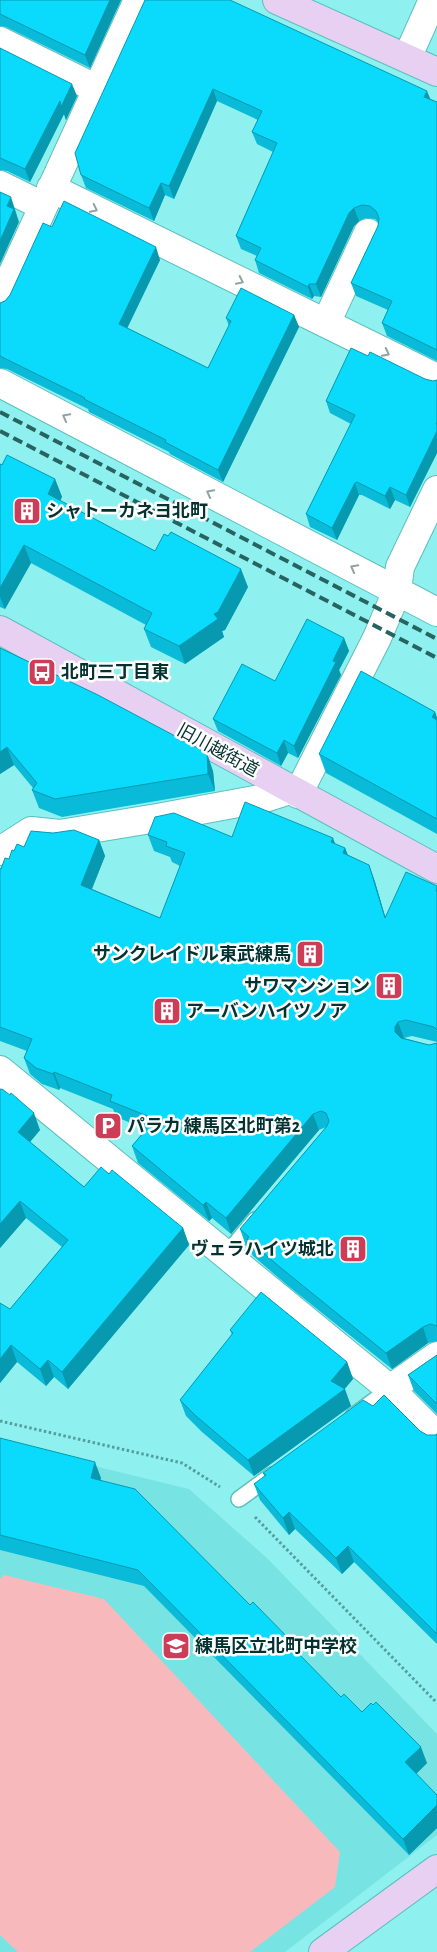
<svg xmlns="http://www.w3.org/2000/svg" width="437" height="1952" viewBox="0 0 437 1952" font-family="'Alegreya Sans','Noto Sans JP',sans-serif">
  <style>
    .built { fill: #77e4e3 }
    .green { fill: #f8b9bd }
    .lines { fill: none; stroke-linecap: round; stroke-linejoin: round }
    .lane-casing { stroke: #5cbfbd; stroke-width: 18 }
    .street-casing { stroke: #5cbfbd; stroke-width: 30 }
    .secondary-casing { stroke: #5cbfbd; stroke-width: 30 }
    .path { stroke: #539e9d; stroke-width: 3; stroke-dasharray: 2.5 2.5; stroke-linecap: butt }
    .lane { stroke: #fff; stroke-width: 15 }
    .street { stroke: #fff; stroke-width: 28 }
    .secondary { stroke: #e7d0f1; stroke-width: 28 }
    .rail { stroke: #276361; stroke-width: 4; stroke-dasharray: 10 5; stroke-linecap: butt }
    .wall { fill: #09bbd8 }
    .shaded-wall { fill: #0799b0 }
    .building { fill: #0adafb; stroke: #0799b0 }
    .oneway { stroke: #8ea3a2 }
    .labels { text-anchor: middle; stroke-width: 5; stroke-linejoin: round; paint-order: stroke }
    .poi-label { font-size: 18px; font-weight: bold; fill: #043231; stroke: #fefefe; text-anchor: start }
    .street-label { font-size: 18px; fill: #043231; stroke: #fefefe }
  </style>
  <rect width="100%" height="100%" fill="#8ff1ef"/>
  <polygon class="built" points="0,1443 189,1489 268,1559 437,1734 437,1835 285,1952 0,1952"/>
  <polygon class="green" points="4,1575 104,1599 340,1852 335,1887 250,1952 18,1952 0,1935 0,1579"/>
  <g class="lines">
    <defs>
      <g id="lane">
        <polyline points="226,1255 255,1220"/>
        <polyline points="353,1416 390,1389"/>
        <polyline points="239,1499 272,1475"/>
      </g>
      <g id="street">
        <polyline points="0,41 97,89"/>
        <polyline points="407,58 433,0"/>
        <polyline points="0,185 43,206"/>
        <polyline points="51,188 437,378"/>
        <polyline points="0,301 138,0"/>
        <polyline points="326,323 368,233"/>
        <polyline points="0,383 437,612"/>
        <polyline points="298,794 377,638 397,591 400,567 437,490"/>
        <polyline points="0,851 31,831 60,834 157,818 265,798 290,790"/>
        <polyline points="0,1070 390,1389 437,1436"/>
        <polyline points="390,1389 437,1356"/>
      </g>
      <g id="secondary">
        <polyline points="277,0 437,72"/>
        <polyline points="0,630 437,869"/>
        <polyline points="323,1952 437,1869"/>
      </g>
    </defs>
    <use href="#lane" class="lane-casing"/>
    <use href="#street" class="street-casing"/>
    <use href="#secondary" class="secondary-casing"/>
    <g class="path">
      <polyline points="0,1421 182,1463 220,1487"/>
      <polyline points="255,1517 437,1703"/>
    </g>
    <use href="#lane" class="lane"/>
    <use href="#street" class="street"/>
    <use href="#secondary" class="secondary"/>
    <g class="rail">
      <polyline points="0,412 437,639"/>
      <polyline points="0,431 437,658"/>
    </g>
  </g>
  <g class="wall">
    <polygon points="0,0 121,0 90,68 6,27 0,26"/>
    <polygon points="145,0 430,99 437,102 437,361 387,336 382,323 388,310 356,296 351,283 378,226 378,222 375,219 366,218 359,221 354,226 321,297 314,296 312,299 259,273 255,260 257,256 241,249 236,236 273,152 257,144 252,132 258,120 217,101 174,199 165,195 154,221 86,188 81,175"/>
    <polygon points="0,48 77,96 66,120 64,114 30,182 7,171 0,170"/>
    <polygon points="52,227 160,260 127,328 208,368 229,326 226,318 294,315 299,327 223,482 170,454 169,452 89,412 88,409 7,369 0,368 0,303 5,301 10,295"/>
    <polygon points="368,356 425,379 433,381 437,380 437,453 410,507 395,500 390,509 362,495 359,495 337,540 310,527 306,514 351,424 330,413 326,401"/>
    <polygon points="0,464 55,479 62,497 60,501 155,551 248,587 225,630 222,631 224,637 185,664 151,647 144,629 146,625 31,563 5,609 0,607"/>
    <polygon points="344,638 349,651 339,670 341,675 298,758 288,753 281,766 218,731 213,719"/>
    <polygon points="0,648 213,771 215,791 62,817 39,808 32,790 33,788 14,765 0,774"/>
    <polygon points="435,712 437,718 437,834 326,773 319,754"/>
    <polygon points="148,835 232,837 335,844 345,848 348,855 369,865 375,882 385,916 437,886 437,1042 412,1036 404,1038 429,1045 437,1043 437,1341 428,1343 392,1369 287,1285 253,1256 250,1249 246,1246 240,1229 326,1127 319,1130 231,1234 212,1218 209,1221 138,1163 132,1146 146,1129 116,1117 113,1109 60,1088 59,1090 42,1084 30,1074 24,1058 27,1051 0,1041 0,869 9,859 14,851 24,847 99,840 105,856 92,889 160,918 180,866 172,862 170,857 154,851"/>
    <polygon points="0,1090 40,1130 30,1142 84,1187 183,1228 189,1245 68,1389 54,1377 46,1386 17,1362 0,1383 10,1309 62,1247 26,1218 0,1248"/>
    <polygon points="230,1330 347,1362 353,1379 344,1389 351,1406 254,1476 202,1432 186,1416 180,1400 232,1335"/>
    <polygon points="437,1355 437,1414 414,1391 408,1375"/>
    <polygon points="373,1406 427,1435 435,1435 437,1434 437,1644 354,1562 342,1574 295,1529 289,1535 260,1500 254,1484 265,1477 263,1473"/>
    <polygon points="0,1438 101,1478 100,1480 250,1605 298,1648 301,1657 341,1697 362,1712 427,1763 416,1774 437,1795 437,1828 409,1855 144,1586 0,1550"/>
  </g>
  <g class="shaded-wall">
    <polygon points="110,0 121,0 90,68 85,55"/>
    <polygon points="72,84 77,96 66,120 64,114 30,182 25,169 60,101"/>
    <polygon points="213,89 217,101 174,199 169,186"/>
    <polygon points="427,91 432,103 424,97"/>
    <polygon points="161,183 165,195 154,221 149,208"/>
    <polygon points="11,197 19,222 0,264 0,241 7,206"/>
    <polygon points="354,208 359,221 354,226 321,297 316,284 349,213"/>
    <polygon points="156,247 160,260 123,337 119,324"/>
    <polygon points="309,284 314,296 312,299 308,287"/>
    <polygon points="294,315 299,327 223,482 218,470"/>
    <polygon points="437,431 437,453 410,507 406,495"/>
    <polygon points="55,479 62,497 54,512 48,494"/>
    <polygon points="355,483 359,495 337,540 332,528"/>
    <polygon points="390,487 395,500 390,509 385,496"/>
    <polygon points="24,545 31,563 5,609 0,597 0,588"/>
    <polygon points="241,569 248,587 225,630 222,631 224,637 185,664 179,646 214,614"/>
    <polygon points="344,638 349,651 339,670 341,675 298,758 294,746 333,661"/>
    <polygon points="435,712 437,718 437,731 432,717"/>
    <polygon points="284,740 288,753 281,766 277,753"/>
    <polygon points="7,747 14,765 0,774 0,752"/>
    <polygon points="207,753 213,771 215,791 208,774"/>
    <polygon points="333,838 339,854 331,842"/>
    <polygon points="99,840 105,856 87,901 81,885"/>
    <polygon points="345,848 351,864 343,853"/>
    <polygon points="369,865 375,882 390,934 385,918"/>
    <polygon points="398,1022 404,1038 401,1048 395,1032 395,1027"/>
    <polygon points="54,1072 60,1088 59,1090 53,1074"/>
    <polygon points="34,1113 40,1130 24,1149 18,1132"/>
    <polygon points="313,1114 319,1130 231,1234 226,1218"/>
    <polygon points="20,1201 26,1218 0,1248 0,1224"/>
    <polygon points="206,1202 212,1218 209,1221 203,1205"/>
    <polygon points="183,1228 189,1245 68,1389 62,1372"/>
    <polygon points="423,1327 428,1343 392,1369 386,1353"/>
    <polygon points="11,1345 17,1362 0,1383 0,1359"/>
    <polygon points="48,1360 54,1377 46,1386 40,1369"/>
    <polygon points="347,1362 353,1379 343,1391 345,1389 351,1406 254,1476 248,1460 331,1381"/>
    <polygon points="95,1462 101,1478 97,1494 91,1478"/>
    <polygon points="289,1512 295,1529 289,1535 283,1518"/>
    <polygon points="348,1546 354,1562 342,1574 336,1558"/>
    <polygon points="298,1648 304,1664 296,1651"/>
    <polygon points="421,1747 427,1763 411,1779 405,1762"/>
    <polygon points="437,1805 437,1828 409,1855 403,1839"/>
  </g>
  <g class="building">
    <polygon points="0,0 110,0 85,55 0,14"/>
    <polygon points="145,0 230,0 427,91 424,97 437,102 437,350 382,323 392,301 351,283 378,226 379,218 376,211 370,206 362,205 354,208 349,213 316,284 309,284 308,287 255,260 261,248 236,236 277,143 252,132 262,111 213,89 169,186 161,183 149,208 81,175 75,153"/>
    <polygon points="0,48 72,84 61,107 60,101 25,169 0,158"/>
    <polygon points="0,192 11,197 7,206 14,209 0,241"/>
    <polygon points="64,201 156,247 119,324 208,368 231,321 226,318 241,288 294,315 218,470 165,442 166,440 84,399 85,398 0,356 0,303 5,301 10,295 43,223 52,227"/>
    <polygon points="351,348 368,356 370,352 425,379 433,381 437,380 437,422 436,424 437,424 437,431 406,495 390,487 385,496 357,482 355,483 332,528 306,514 355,415 326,401"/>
    <polygon points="7,455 55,479 48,494 155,551 164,534 168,536 171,532 241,569 218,612 214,614 218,619 179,646 144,629 152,613 24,545 0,588 0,464 2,465"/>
    <polygon points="307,619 344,638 333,661 336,662 294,746 284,740 277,753 213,719 242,664 275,681"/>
    <polygon points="0,648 98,695 207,753 208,774 55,799 32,790 37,783 7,747 0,752"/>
    <polygon points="361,671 435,712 432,717 437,720 437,819 319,754"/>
    <polygon points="245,802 333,838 331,842 345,848 343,853 369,865 385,918 406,872 437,886 436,891 437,891 437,1030 434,1027 406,1020 398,1022 395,1027 395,1032 401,1038 429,1045 437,1043 437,1326 430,1324 423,1327 386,1353 281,1268 247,1239 249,1237 240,1229 327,1126 329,1121 326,1113 321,1111 313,1114 226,1218 206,1202 203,1205 132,1146 155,1119 110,1101 112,1095 54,1072 53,1074 36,1068 24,1058 32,1039 0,1027 0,869 1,869 5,858 9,859 12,850 14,851 17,844 24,847 31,831 53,833 74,830 99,840 81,885 160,918 185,853 166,846 167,842 148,835 155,817 174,813 232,837"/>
    <polygon points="2,1089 10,1095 11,1093 34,1113 18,1132 84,1187 101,1167 109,1174 112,1170 183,1228 62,1372 48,1360 40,1369 11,1345 0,1359 0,1303 10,1309 68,1240 20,1201 0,1224 0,1090"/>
    <polygon points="261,1292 347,1362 331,1381 345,1389 248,1460 196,1416 180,1400 233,1333 230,1330"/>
    <polygon points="437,1355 437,1404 408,1375"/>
    <polygon points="384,1395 420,1431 427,1435 435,1435 437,1434 437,1634 348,1546 336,1558 289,1512 283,1518 254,1484 266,1475 263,1473 363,1400 373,1406"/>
    <polygon points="0,1438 95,1462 91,1478 135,1489 250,1605 253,1602 298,1648 296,1651 341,1697 344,1694 362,1712 371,1703 373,1705 376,1702 421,1747 405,1762 437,1795 437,1805 403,1839 138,1570 0,1535"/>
  </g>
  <defs><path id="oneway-chevron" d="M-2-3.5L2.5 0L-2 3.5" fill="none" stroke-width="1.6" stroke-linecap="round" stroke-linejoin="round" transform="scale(1.25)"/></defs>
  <g class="oneway">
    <use href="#oneway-chevron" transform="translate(94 209) rotate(26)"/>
    <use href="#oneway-chevron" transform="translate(240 281) rotate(26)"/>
    <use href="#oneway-chevron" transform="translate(386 353) rotate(27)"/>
    <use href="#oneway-chevron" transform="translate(66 417) rotate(-152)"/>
    <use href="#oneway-chevron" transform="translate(210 493) rotate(-152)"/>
    <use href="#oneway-chevron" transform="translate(354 568) rotate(-152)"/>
  </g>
  <defs>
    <symbol id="building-square" viewBox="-11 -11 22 22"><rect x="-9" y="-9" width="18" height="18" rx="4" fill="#cd3d58" stroke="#fefefe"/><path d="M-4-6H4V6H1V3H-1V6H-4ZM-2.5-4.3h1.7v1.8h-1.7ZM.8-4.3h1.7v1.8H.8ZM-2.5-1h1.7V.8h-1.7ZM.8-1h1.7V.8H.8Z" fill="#fff"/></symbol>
    <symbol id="bus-square" viewBox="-11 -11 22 22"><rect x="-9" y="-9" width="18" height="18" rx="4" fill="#cd3d58" stroke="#fefefe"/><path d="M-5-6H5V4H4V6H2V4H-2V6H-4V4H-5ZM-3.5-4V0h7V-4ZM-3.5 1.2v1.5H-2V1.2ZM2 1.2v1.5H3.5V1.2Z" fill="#fff"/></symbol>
    <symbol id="parking-square" viewBox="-11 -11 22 22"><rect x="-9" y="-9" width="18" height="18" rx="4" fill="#cd3d58" stroke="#fefefe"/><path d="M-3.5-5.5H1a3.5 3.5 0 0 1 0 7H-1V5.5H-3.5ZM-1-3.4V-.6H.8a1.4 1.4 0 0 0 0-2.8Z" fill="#fff"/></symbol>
    <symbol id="school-square" viewBox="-11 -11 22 22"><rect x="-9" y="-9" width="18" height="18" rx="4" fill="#cd3d58" stroke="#fefefe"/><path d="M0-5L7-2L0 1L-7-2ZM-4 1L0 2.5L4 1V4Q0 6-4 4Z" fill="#fff"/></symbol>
  </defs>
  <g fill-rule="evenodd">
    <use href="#building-square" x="11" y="495" width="32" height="32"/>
    <use href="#bus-square" x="26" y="656" width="32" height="32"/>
    <use href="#building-square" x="294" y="938" width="32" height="32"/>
    <use href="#building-square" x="373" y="970" width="32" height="32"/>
    <use href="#building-square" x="151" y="995" width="32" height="32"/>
    <use href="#parking-square" x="92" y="1110" width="32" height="32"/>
    <use href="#building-square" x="337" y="1233" width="32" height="32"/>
    <use href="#school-square" x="160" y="1630" width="32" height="32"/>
  </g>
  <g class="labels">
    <g class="poi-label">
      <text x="46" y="517">シャトーカネヨ北町</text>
      <text x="61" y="678">北町三丁目東</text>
      <text x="291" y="960" text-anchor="end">サンクレイドル東武練馬</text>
      <text x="370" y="992" text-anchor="end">サワマンション</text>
      <text x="186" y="1017">アーバンハイツノア</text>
      <text x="127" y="1132">パラカ 練馬区北町第2</text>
      <text x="334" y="1255" text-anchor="end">ヴェラハイツ城北</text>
      <text x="195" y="1652">練馬区立北町中学校</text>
    </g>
    <g class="street-label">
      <text transform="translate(218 750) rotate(29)" y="6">旧川越街道</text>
    </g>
  </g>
</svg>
